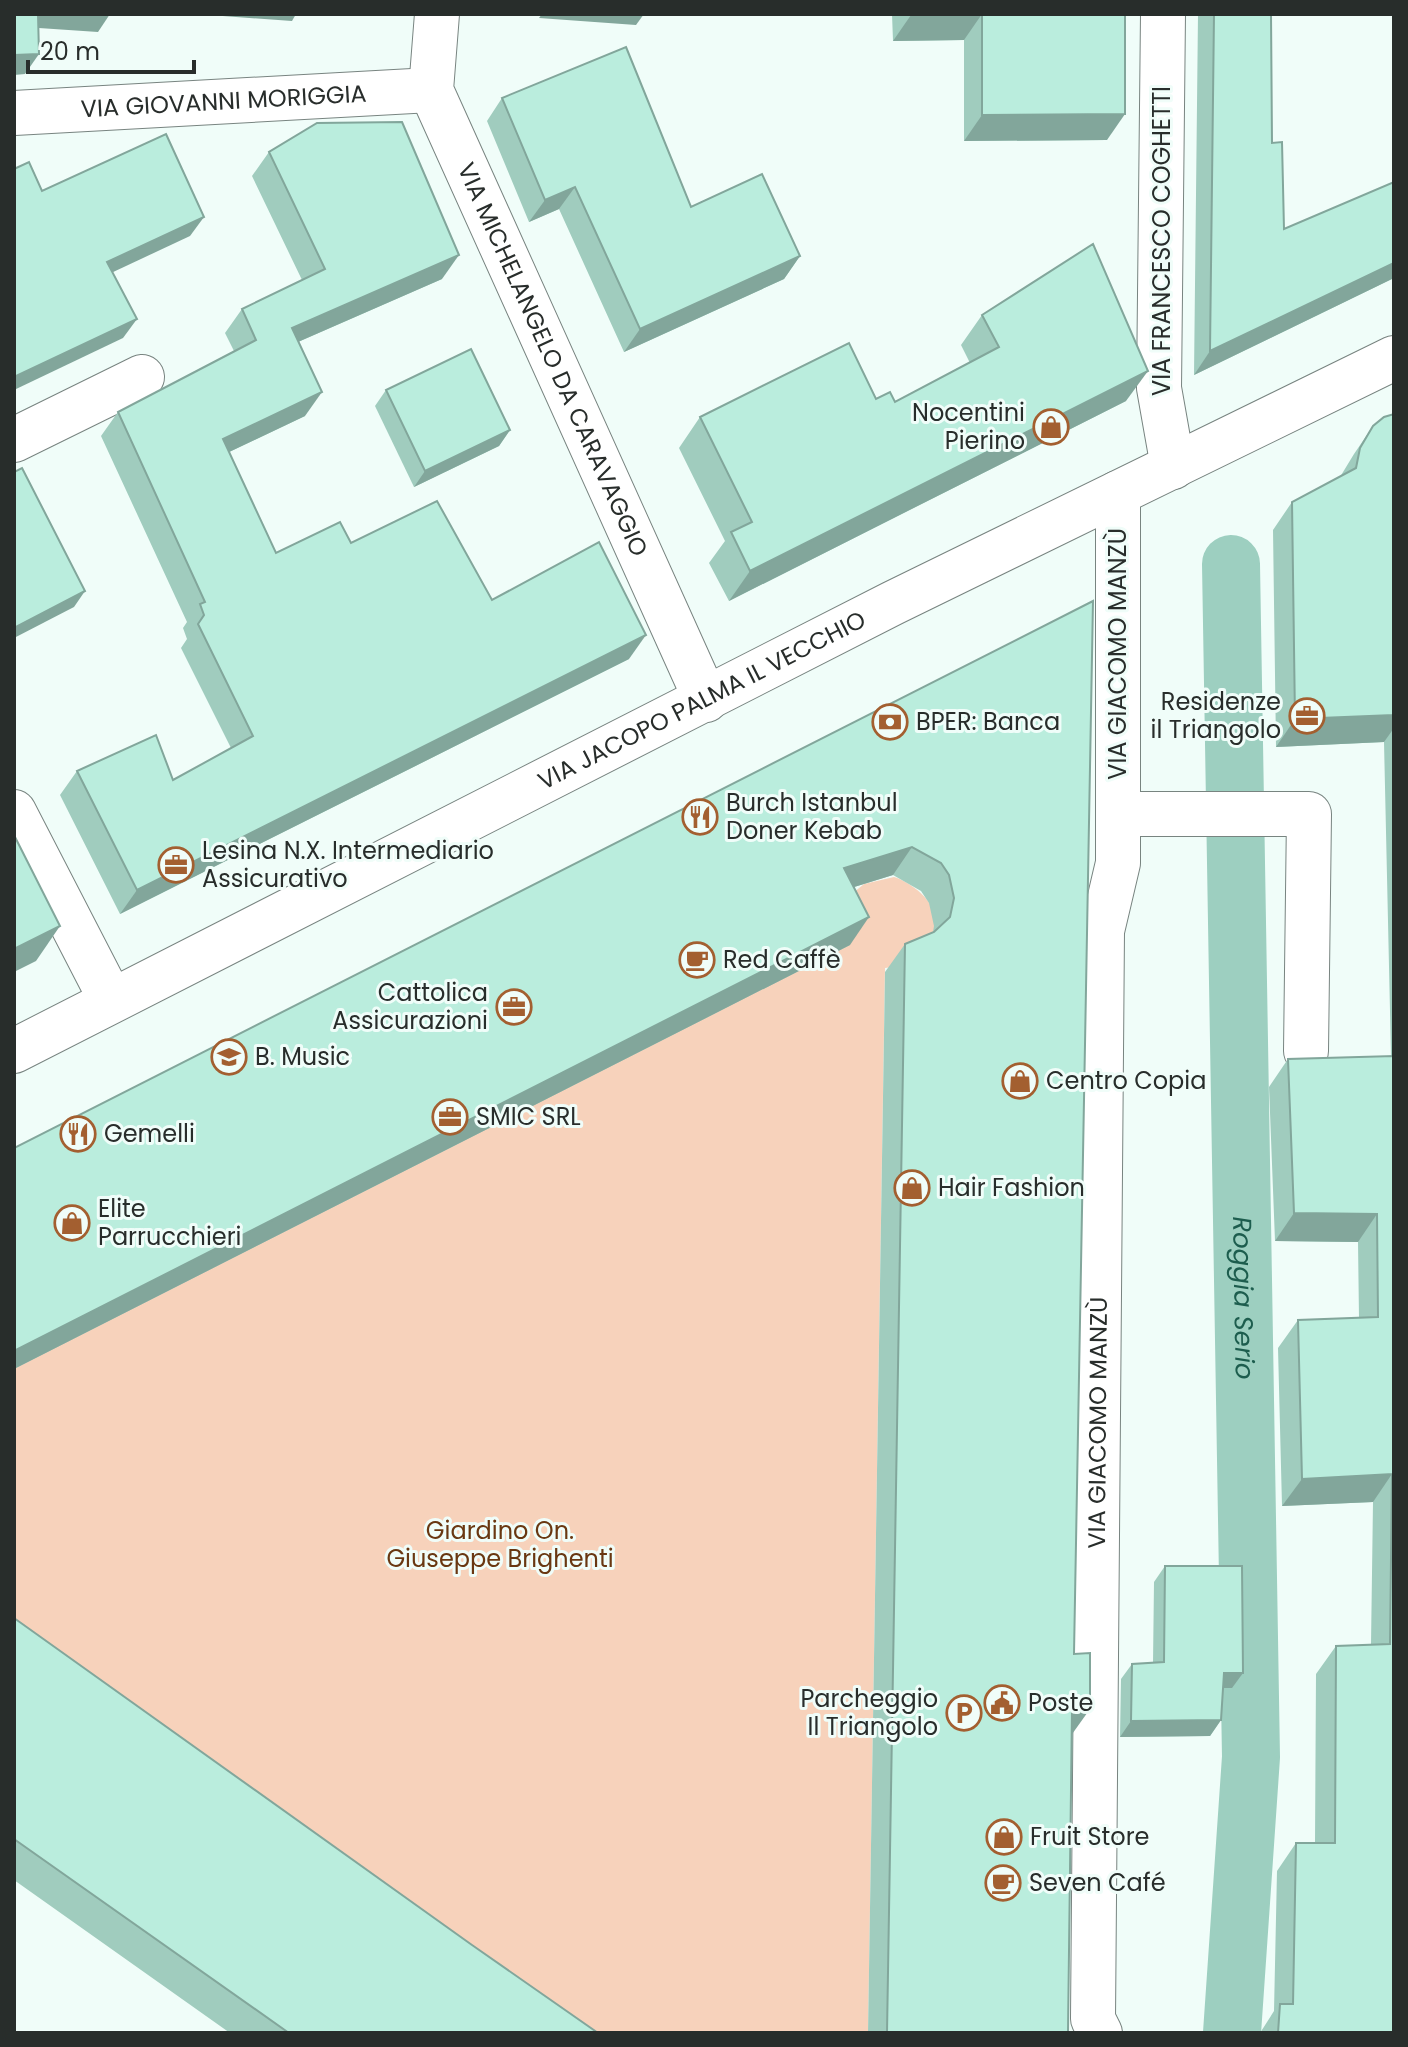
<svg xmlns="http://www.w3.org/2000/svg" width="1408" height="2047" viewBox="0 0 1408 2047" font-family="Poppins,sans-serif">
  <style>
    .park { fill: #f7d2bb }
    .lines { fill: none; stroke-linecap: round; stroke-linejoin: round }
    .canal { stroke: #9dcfc0; stroke-width: 58 }
    .street-casing { stroke: #788480; stroke-width: 46 }
    .secondary-casing { stroke: #788480; stroke-width: 46 }
    .street { stroke: #fff; stroke-width: 44 }
    .secondary { stroke: #fff; stroke-width: 44 }
    .wall { fill: #a0ccbe }
    .shaded-wall { fill: #82a69b }
    .building { fill: #baeddd; stroke: #82a69b; stroke-width: 2 }
    .labels { text-anchor: middle; stroke-width: 6; stroke-linejoin: round; paint-order: stroke }
    .street-label { font-size: 24px; fill: #282d2b; stroke: #f0fdf9 }
    .poi-label { font-size: 24px; fill: #282d2b; stroke: #f0fdf9; text-anchor: start }
    .park-label { font-size: 24px; fill: #693711; stroke: #f0fdf9 }
    .water-label { font-size: 26px; font-style: italic; fill: #1d5d4e; stroke: #f0fdf9 }
  </style>
  <rect width="100%" height="100%" fill="#f0fdf9"/>
  <path class="park" d="M 894,877 C 915,883 950,913 930,937 C 925,943 917,948 911,954 C 902,961 897,967 885,968 L 868,2033 L 539,2033 L 14,1659 L 14,1369 L 848,897 L 864,884 Z"/>
  <g class="lines">
    <path class="canal" id="s1" d="M 1231,564 L 1251,1757 L 1232,2033"/>
    <defs>
      <g id="street">
        <path id="s2" d="M 437,14 L 431,90 L 706,700"/>
        <polyline points="1163,14 1159,388 1173,467"/>
        <path id="s3" d="M 14,113 L 431,90"/>
        <polyline points="14,440 142,377"/>
        <polyline points="14,812 111,1000"/>
        <polyline points="1118,814 1309,814 1306,1051"/>
        <path id="s4" d="M 1100,2033 L 1093,2019 L 1102,931 L 1118,863 L 1118,493"/>
      </g>
      <g id="secondary">
        <path id="s5" d="M 14,1051 L 893,603 L 1394,358"/>
      </g>
    </defs>
    <use href="#street" class="street-casing"/>
    <use href="#secondary" class="secondary-casing"/>
    <use href="#street" class="street"/>
    <use href="#secondary" class="secondary"/>
  </g>
  <g class="wall">
    <polygon points="892,14 1125,14 1107,140 964,141 964,40 893,41"/>
    <polygon points="1198,14 1271,14 1272,143 1284,229 1394,182 1394,278 1194,375"/>
    <polygon points="502,98 691,207 800,256 784,279 624,352 559,209 529,222 487,121"/>
    <polygon points="269,152 442,279 298,342 305,416 229,452 276,553 351,543 492,600 629,659 120,914 60,795 77,771 173,780 231,748 181,648 187,639 183,628 187,622 101,436 118,412 234,351 225,333 242,309 302,280 252,176"/>
    <polygon points="982,315 1126,401 729,601 709,563 725,541 679,448 700,417 876,399 895,402 970,363 961,345"/>
    <polygon points="386,390 510,430 499,446 414,487 375,406"/>
    <polygon points="1394,414 1394,2033 1260,2033 1274,2011 1277,1871 1296,1843 1315,1843 1316,1674 1336,1646 1371,1645 1373,1502 1282,1506 1278,1348 1298,1320 1359,1318 1358,1242 1275,1241 1269,1087 1288,1059 1391,1056 1384,742 1276,747 1273,530 1292,502 1340,477 1354,454 1373,426"/>
    <polygon points="1093,601 1072,1734 1068,2033 868,2033 885,972 905,944 933,932 934,926 929,903 921,891 893,875 854,887 850,945 14,1369 14,1148"/>
    <polygon points="1165,1566 1243,1673 1232,1688 1223,1688 1221,1720 1210,1736 1120,1737 1121,1679 1132,1664 1153,1663 1154,1582"/>
    <polygon points="14,1618 472,1945 598,2033 230,2033 14,1880"/>
  </g>
  <g class="shaded-wall">
    <polygon points="33,14 110,14 98,32 24,27"/>
    <polygon points="196,14 296,14 292,21"/>
    <polygon points="542,14 644,14 636,25 539,18"/>
    <polygon points="982,14 964,40 893,41 911,15"/>
    <polygon points="39,54 25,74 14,75 14,55"/>
    <polygon points="1125,114 1107,140 964,141 982,115"/>
    <polygon points="575,187 559,209 529,222 545,200"/>
    <polygon points="204,217 190,236 94,281 107,262"/>
    <polygon points="459,255 442,279 275,352 292,328"/>
    <polygon points="800,256 784,279 624,352 640,329"/>
    <polygon points="1394,263 1394,278 1194,375 1210,351"/>
    <polygon points="137,319 123,338 14,390 14,377"/>
    <polygon points="1148,371 1126,401 729,601 750,571"/>
    <polygon points="322,392 305,416 206,463 223,439"/>
    <polygon points="510,430 499,446 414,487 425,471"/>
    <polygon points="85,591 74,607 14,638 14,628"/>
    <polygon points="646,635 629,659 120,914 137,890"/>
    <polygon points="1394,715 1394,728 1384,742 1276,747 1295,719"/>
    <polygon points="912,847 893,875 825,896 844,868"/>
    <polygon points="869,917 850,945 14,1369 14,1351"/>
    <polygon points="60,926 36,961 14,972 14,949"/>
    <polygon points="1294,1213 1377,1214 1358,1242 1275,1241"/>
    <polygon points="1392,1474 1373,1502 1282,1506 1302,1479"/>
    <polygon points="1224,1673 1243,1673 1232,1688 1213,1688"/>
    <polygon points="1072,1709 1090,1709 1070,1737"/>
    <polygon points="1221,1720 1210,1736 1120,1737 1131,1721"/>
  </g>
  <g class="building">
    <polygon points="14,14 38,14 39,54 14,55"/>
    <polygon points="911,14 1125,14 1125,114 982,115 982,14"/>
    <polygon points="1214,14 1271,14 1272,143 1282,142 1284,229 1394,182 1394,263 1210,351"/>
    <polygon points="626,47 691,207 762,174 800,256 640,329 575,187 545,200 502,98"/>
    <polygon points="402,122 459,255 292,328 322,392 223,439 276,553 340,522 351,543 437,501 492,600 599,542 646,635 137,890 77,771 156,735 173,780 253,736 198,624 204,615 200,604 205,602 118,412 256,340 242,309 325,269 269,152 317,123"/>
    <polygon points="166,134 204,217 107,262 137,319 14,377 14,169 29,162 42,191"/>
    <polygon points="1093,244 1148,371 750,571 731,532 752,522 700,417 849,343 876,399 890,392 895,402 999,347 982,315"/>
    <polygon points="471,349 510,430 425,471 386,390"/>
    <polygon points="1394,414 1394,715 1295,719 1292,502 1356,468 1360,448 1373,426 1384,417"/>
    <polygon points="22,468 85,591 14,628 14,472"/>
    <polygon points="1093,601 1074,1654 1090,1653 1090,1709 1072,1709 1068,2033 887,2033 905,944 934,932 950,917 954,898 949,875 941,863 912,847 844,868 869,917 14,1351 14,1148"/>
    <polygon points="14,835 60,926 14,949"/>
    <polygon points="1394,1056 1394,2033 1278,2033 1280,2004 1293,2004 1296,1843 1335,1843 1336,1646 1390,1644 1392,1474 1302,1479 1298,1320 1378,1317 1377,1214 1294,1213 1288,1059"/>
    <polygon points="1165,1566 1242,1566 1243,1673 1224,1673 1221,1720 1131,1721 1132,1664 1164,1662"/>
    <polygon points="14,1618 472,1945 598,2033 289,2033 14,1839"/>
  </g>
  <defs>
    <symbol id="shop-ring" viewBox="-11 -11 22 22"><circle r="9.5" fill="#f0fdf9" stroke="#a35f30" stroke-width="1.5"/><path d="M-5-2.5h2.3a2.7 3.5 0 0 1 5.4 0H5L5.5 6h-11ZM-1.5-2.5h3a1.5 2.3 0 0 0-3 0Z" fill="#a35f30"/></symbol>
    <symbol id="office-ring" viewBox="-11 -11 22 22"><circle r="9.5" fill="#f0fdf9" stroke="#a35f30" stroke-width="1.5"/><path d="M-6-3h4V-5.5h4V-3h4V5H-6ZM-1-4.5V-3h2v-1.5ZM-6 0V1H6V0Z" fill="#a35f30"/></symbol>
    <symbol id="bank-ring" viewBox="-11 -11 22 22"><circle r="9.5" fill="#f0fdf9" stroke="#a35f30" stroke-width="1.5"/><path d="M-6-4H6V4H-6ZM0-2.3a2.3 2.3 0 1 0 0 4.6a2.3 2.3 0 1 0 0-4.6Z" fill="#a35f30"/></symbol>
    <symbol id="restaurant-ring" viewBox="-11 -11 22 22"><circle r="9.5" fill="#f0fdf9" stroke="#a35f30" stroke-width="1.5"/><path d="M-5-6h1v4h1v-4h1v4h1v-4h1v5L-1.5 .5V6h-2V.5L-5-1ZM5-6V6H3V1.5H1.5Q1.5-4 5-6Z" fill="#a35f30"/></symbol>
    <symbol id="cafe-ring" viewBox="-11 -11 22 22"><circle r="9.5" fill="#f0fdf9" stroke="#a35f30" stroke-width="1.5"/><path d="M-5.5-4.5H6V0H3Q3 3.5 0 3.5H-2.5Q-5.5 3.5-5.5 0ZM3-3.2v2h1.7v-2ZM-6 4.5H4V6H-6Z" fill="#a35f30"/></symbol>
    <symbol id="school-ring" viewBox="-11 -11 22 22"><circle r="9.5" fill="#f0fdf9" stroke="#a35f30" stroke-width="1.5"/><path d="M0-5L7-2L0 1L-7-2ZM-4 1L0 2.5L4 1V4Q0 6-4 4Z" fill="#a35f30"/></symbol>
    <symbol id="civic-ring" viewBox="-11 -11 22 22"><circle r="9.5" fill="#f0fdf9" stroke="#a35f30" stroke-width="1.5"/><path d="M-.6-6.5H3V-4.5H.6V-3L4-1V1h2V6H-6V1h2V-1L-.6-3ZM-1.2 2.5V6h2.4V2.5Z" fill="#a35f30"/></symbol>
    <symbol id="parking-ring" viewBox="-11 -11 22 22"><circle r="9.5" fill="#f0fdf9" stroke="#a35f30" stroke-width="1.5"/><path d="M-3.5-5.5H1a3.5 3.5 0 0 1 0 7H-1V5.5H-3.5ZM-1-3.4V-.6H.8a1.4 1.4 0 0 0 0-2.8Z" fill="#a35f30"/></symbol>
  </defs>
  <g fill-rule="evenodd">
    <use href="#shop-ring" x="1031" y="407" width="40" height="40"/>
    <use href="#office-ring" x="1287" y="696" width="40" height="40"/>
    <use href="#bank-ring" x="870" y="702" width="40" height="40"/>
    <use href="#restaurant-ring" x="680" y="797" width="40" height="40"/>
    <use href="#office-ring" x="156" y="845" width="40" height="40"/>
    <use href="#cafe-ring" x="677" y="940" width="40" height="40"/>
    <use href="#office-ring" x="494" y="987" width="40" height="40"/>
    <use href="#school-ring" x="209" y="1037" width="40" height="40"/>
    <use href="#shop-ring" x="1000" y="1061" width="40" height="40"/>
    <use href="#office-ring" x="430" y="1097" width="40" height="40"/>
    <use href="#restaurant-ring" x="58" y="1114" width="40" height="40"/>
    <use href="#shop-ring" x="892" y="1168" width="40" height="40"/>
    <use href="#shop-ring" x="52" y="1203" width="40" height="40"/>
    <use href="#civic-ring" x="982" y="1683" width="40" height="40"/>
    <use href="#parking-ring" x="944" y="1693" width="40" height="40"/>
    <use href="#shop-ring" x="984" y="1817" width="40" height="40"/>
    <use href="#cafe-ring" x="983" y="1863" width="40" height="40"/>
  </g>
  <g class="labels">
    <g class="street-label">
      <text dy="8" stroke="none"><textPath href="#s3" startOffset="210">VIA GIOVANNI MORIGGIA</textPath></text>
      <text transform="translate(1162 241) rotate(-90)" y="8">VIA FRANCESCO COGHETTI</text>
      <text dy="8" stroke="none"><textPath href="#s2" startOffset="372">VIA MICHELANGELO DA CARAVAGGIO</textPath></text>
      <text transform="translate(1118 654) rotate(-90)" y="8">VIA GIACOMO MANZÙ</text>
      <text dy="8" stroke="none"><textPath href="#s5" startOffset="772">VIA JACOPO PALMA IL VECCHIO</textPath></text>
      <text dy="8" stroke="none"><textPath href="#s4" startOffset="612">VIA GIACOMO MANZÙ</textPath></text>
    </g>
    <g class="poi-label">
      <text x="1025" y="421" text-anchor="end">Nocentini<tspan x="1025" dy="28">Pierino</tspan></text>
      <text x="1281" y="710" text-anchor="end">Residenze<tspan x="1281" dy="28">il Triangolo</tspan></text>
      <text x="916" y="730">BPER: Banca</text>
      <text x="726" y="811">Burch Istanbul<tspan x="726" dy="28">Doner Kebab</tspan></text>
      <text x="202" y="859">Lesina N.X. Intermediario<tspan x="202" dy="28">Assicurativo</tspan></text>
      <text x="723" y="968">Red Caffè</text>
      <text x="488" y="1001" text-anchor="end">Cattolica<tspan x="488" dy="28">Assicurazioni</tspan></text>
      <text x="255" y="1065">B. Music</text>
      <text x="1046" y="1089">Centro Copia</text>
      <text x="476" y="1125">SMIC SRL</text>
      <text x="104" y="1142">Gemelli</text>
      <text x="938" y="1196">Hair Fashion</text>
      <text x="98" y="1217">Elite<tspan x="98" dy="28">Parrucchieri</tspan></text>
      <text x="938" y="1707" text-anchor="end">Parcheggio<tspan x="938" dy="28">Il Triangolo</tspan></text>
      <text x="1028" y="1711">Poste</text>
      <text x="1030" y="1845">Fruit Store</text>
      <text x="1029" y="1891">Seven Café</text>
    </g>
    <g class="park-label">
      <text x="500" y="1539">Giardino On.<tspan x="500" dy="28">Giuseppe Brighenti</tspan></text>
    </g>
    <g class="water-label">
      <text dy="9" stroke="none"><textPath href="#s1" startOffset="734">Roggia Serio</textPath></text>
    </g>
  </g>
  <rect width="1408" height="2047" fill="none" stroke="#282d2b" stroke-width="32"/>
  <path d="M28 60v12h166v-12" fill="none" stroke="#282d2b" stroke-width="4"/>
  <text x="40" y="60" font-size="24" fill="#282d2b" stroke="#f0fdf9" stroke-width="6" paint-order="stroke">20 m</text>
</svg>
